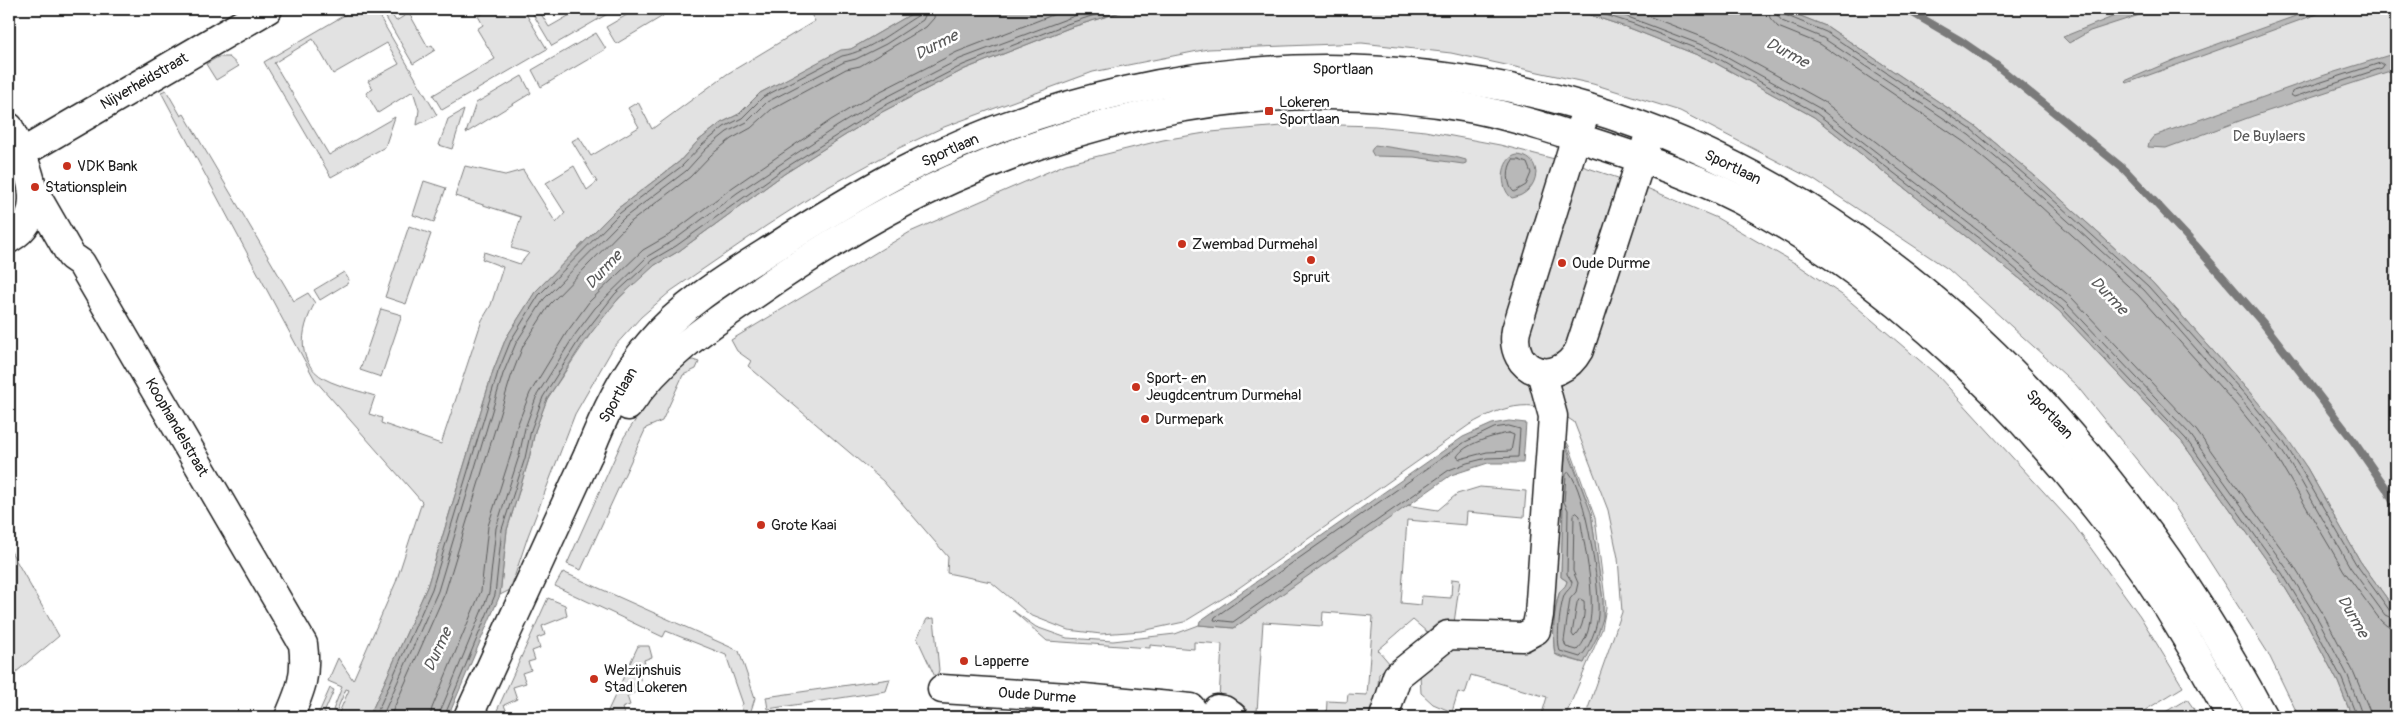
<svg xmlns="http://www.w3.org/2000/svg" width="2405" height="726" viewBox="0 0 2405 726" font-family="Pangolin,sans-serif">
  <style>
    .green { fill: #e2e2e2; stroke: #7f7f7f }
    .water { fill: #b8b8b8; stroke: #7a7a7a }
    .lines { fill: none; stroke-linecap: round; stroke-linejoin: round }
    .shore { stroke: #5a5a5a; stroke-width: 1 }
    .stream { stroke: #7a7a7a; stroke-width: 8 }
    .minor-casing { stroke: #1c1c1c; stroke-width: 31 }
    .major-casing { stroke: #1c1c1c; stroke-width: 31 }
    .minor { stroke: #fff; stroke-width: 28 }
    .major { stroke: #fff; stroke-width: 28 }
    .poi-dot { fill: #c8321e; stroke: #fff; stroke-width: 2 }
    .labels { text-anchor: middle; stroke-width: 5; stroke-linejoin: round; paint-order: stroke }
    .street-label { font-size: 15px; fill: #1c1c1c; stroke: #fff }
    .poi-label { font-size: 15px; fill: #1c1c1c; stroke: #fff; text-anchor: start }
    .park-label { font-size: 15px; fill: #575757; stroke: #fff }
    .water-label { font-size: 16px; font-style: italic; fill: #5a5a5a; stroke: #fff }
  </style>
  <rect width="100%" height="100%" fill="#fff"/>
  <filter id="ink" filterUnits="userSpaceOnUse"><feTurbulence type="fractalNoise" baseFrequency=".02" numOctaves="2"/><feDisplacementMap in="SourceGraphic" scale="10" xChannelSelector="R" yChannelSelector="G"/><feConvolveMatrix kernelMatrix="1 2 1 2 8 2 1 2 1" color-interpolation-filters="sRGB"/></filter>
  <g filter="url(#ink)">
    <g class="green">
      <polygon points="355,9 375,9 437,115 417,125 419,110 413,91 378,113 366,93 373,89 368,81 399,64 387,43 333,74 313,39 274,63 329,155 395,117 385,147 331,177 264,62"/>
      <polygon points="381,9 388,9 396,21 409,13 428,47 432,45 435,50 413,64"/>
      <polygon points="493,9 523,9 547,49 442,110 433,95 495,59 477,29 483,25 478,16"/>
      <polygon points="530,9 538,9 549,27 577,11 577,9 616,9 552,46"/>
      <polygon points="637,9 659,9 663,16 616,44 606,27"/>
      <path d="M 810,9 L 920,9 L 851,49 L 841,51 L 760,93 L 739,114 L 721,123 L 698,141 L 679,162 L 617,209 L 535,292 L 506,338 L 493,371 L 427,587 L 369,717 L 337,717 L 349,690 L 346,689 L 336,712 L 333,710 L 342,687 L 328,681 L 338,658 L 353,680 L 396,582 L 422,502 L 315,380 L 161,92 L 166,90 L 181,116 L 184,114 L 294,301 L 308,293 L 315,303 C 299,331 295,367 331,382 C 345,388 360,391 375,396 L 369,414 L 382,418 L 381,423 L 441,444 L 482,320 L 491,305 L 503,267 L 482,259 L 484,252 L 520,264 L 529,253 L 511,248 L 521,217 L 455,196 L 465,166 L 505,175 L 523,170 L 556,223 L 565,213 L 546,183 L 574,166 L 587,190 L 597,182 L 572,141 L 579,137 L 591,156 L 639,127 L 628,108 L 638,102 L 652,129 L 727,74 L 815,21 L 809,11 Z"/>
      <polygon points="1130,9 1563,9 1587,14 1632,29 1710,60 1814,117 2038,293 2059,311 2182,442 2278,576 2309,627 2338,682 2352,717 2299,717 2268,653 2175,507 2076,385 1948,269 1814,180 1680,111 1593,84 1451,53 1362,43 1208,49 1093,72 944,127 899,148 819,192 766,226 671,291 641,317 613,348 575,414 528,536 510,590 500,595 507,530 529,459 535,431 547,399 603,315 638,279 655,265 679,251 784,174 882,112 965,69 1069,28"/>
      <polygon points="1783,9 2396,9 2396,611 2360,561 2307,468 2252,395 2152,282 2042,182 1976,127 1828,27"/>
      <polygon points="596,33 606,49 541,87 532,70"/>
      <polygon points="218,57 229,57 239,66 216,80 206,64"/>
      <polygon points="522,76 531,93 466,133 476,103"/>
      <polygon points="464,110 452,149 439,145 448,119"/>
      <path d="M 1305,124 L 1375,126 L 1425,131 L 1500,145 L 1582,166 L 1642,186 L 1717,218 L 1798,265 L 1845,297 L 1938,376 L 2074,525 L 2140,616 L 2183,687 L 2134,717 L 1585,717 L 1622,612 L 1618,558 L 1608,510 L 1574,422 C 1537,396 1505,404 1469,425 L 1233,592 L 1184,622 L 1142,631 L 1101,634 L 1068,630 L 1030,615 L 991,582 L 947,573 L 948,557 L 883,481 L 748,366 L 751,361 L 737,351 L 731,340 L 910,232 L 1066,164 L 1163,140 L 1211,132 Z"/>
      <path d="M 19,176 C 23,195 20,212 9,228 L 9,182 Z"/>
      <polygon points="424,181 446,188 434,222 413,215"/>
      <polygon points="409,226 431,234 406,304 385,297"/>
      <polygon points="344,272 349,280 348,283 320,300 314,290"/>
      <polygon points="381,309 402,315 381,377 360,370"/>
      <polygon points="693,360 699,362 696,369 683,375 662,421 646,428 581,570 567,564 624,437 658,387 681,362"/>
      <path d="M 1564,437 L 1569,446 L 1595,518 L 1606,607 L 1602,629 L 1565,717 L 1541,717 L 1547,697 L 1471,675 L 1465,694 L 1458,692 L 1452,712 L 1433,704 L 1421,693 L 1420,674 L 1455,646 L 1523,649 L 1558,507 L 1563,509 L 1561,577 L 1567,581 C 1566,588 1561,589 1559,594 C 1554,606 1552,641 1555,654 L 1558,656 L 1584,663 L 1603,618 L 1603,601 L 1591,513 Z"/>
      <polygon points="1480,487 1526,491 1524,517 1467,512 1466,525 1407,520 1401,603 1421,605 1422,596 1451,598 1452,579 1460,580 1454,623 1439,622 1427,632 1413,620 1378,650 1390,664 1379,674 1375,717 1326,717 1327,701 1347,702 1348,694 1367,695 1373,616 1323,612 1322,626 1263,622 1257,712 1310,717 1255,717 1241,703 1219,700 1222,644 1194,642 1194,649 1150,645 1150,648 1047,641 1012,610 1036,627 1067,638 1113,641 1175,634 1199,625 1234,628 1406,505 1438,510 1457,494"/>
      <polygon points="9,548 59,636 9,678"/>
      <polygon points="563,572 739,651 755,698 749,717 737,717 743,714 741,705 743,704 726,655 666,631 663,637 555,586"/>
      <polygon points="548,598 565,605 567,616 542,626 545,635 537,638 540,648 532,651 535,660 528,662 531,670 522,673 526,683 513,687 517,699 504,705 509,717 494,717"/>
      <polygon points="934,618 939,670 936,679 917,638 927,619"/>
      <polygon points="638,646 649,646 652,657 644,660 646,670 638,673 641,681 633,684 636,692 627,696 630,705 622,708 625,717 605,717"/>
      <polygon points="890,679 886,691 768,709 766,697"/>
      <polygon points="330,688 334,690 324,713 335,717 317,717"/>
      <polygon points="2187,699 2194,709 2190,717 2157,717"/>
    </g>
    <g class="water">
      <polygon points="920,9 1130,9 1069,28 965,69 882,112 784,174 679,251 655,265 619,298 583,343 547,399 535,431 529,459 507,530 500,595 448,717 369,717 427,587 493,371 506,338 535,292 617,209 679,162 698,141 721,123 739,114 760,93 841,50 851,49"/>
      <polygon points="1563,9 1783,9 1828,27 1976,127 2042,182 2152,282 2252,395 2287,438 2307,468 2360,561 2396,611 2396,717 2352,717 2338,682 2309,627 2278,576 2182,442 2059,311 2038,293 1814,117 1710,60 1632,29 1587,14"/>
      <polygon points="2132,9 2158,9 2090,31 2069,43 2063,37"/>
      <polygon points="2315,9 2331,9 2127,83 2125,81 2176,59"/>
      <polygon points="2396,53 2396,69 2253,116 2166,148 2148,147 2149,142 2154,136 2325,75"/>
      <polygon points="1375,145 1455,157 1466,160 1466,163 1463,164 1414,157 1374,156 1371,151"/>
      <path d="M 1517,155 C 1528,156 1535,161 1536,173 C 1535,186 1525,196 1512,198 C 1499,189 1500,158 1517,155 Z"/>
      <polygon points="1509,421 1526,423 1523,463 1488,463 1451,475 1234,628 1199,625 1200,621 1463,437 1492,424"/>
      <path d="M 1564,441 L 1591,513 L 1603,601 L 1603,618 L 1597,637 L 1584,663 L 1555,654 C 1552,636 1554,612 1559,594 C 1561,588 1566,588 1567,581 L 1561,577 L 1563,509 L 1558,507 Z"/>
    </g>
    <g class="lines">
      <g class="shore">
        <polyline points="1587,9 1634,24 1712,55 1816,113 1981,240 2062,308 2186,439 2282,573 2313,624 2342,679 2357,717"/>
        <polyline points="1607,9 1715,50 1819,108 1985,236 2066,303 2190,434 2287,569 2319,621 2348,676 2363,717"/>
        <polyline points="1630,9 1718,43 1823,101 1990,230 2072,298 2196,430 2293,565 2325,617 2354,673 2369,709 2371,717"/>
        <polyline points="1768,9 1770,18 1778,27 1820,44 1964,142 2029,196 2138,295 2238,407 2272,449 2344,571 2381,621 2387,626 2396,627"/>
        <polyline points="1776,9 1777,15 1782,21 1823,38 1969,135 2034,190 2144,290 2243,402 2278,445 2297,474 2350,567 2385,615 2396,620"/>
        <polyline points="1782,9 1785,15 1826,32 1972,130 2038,186 2148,286 2248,398 2283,441 2302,471 2356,564 2390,611 2396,614"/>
        <polygon points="2381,63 2384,65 2382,68 2294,97 2291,95 2292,92"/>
        <path d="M 1513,160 L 1519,160 L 1527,163 L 1531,173 L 1526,185 L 1514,192 C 1507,187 1506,167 1513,160 Z"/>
        <polygon points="1509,426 1520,429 1518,457 1487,458 1467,463 1449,470 1233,622 1214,620 1215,617 1465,442 1494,428"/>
        <path d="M 1509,433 L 1514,435 L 1511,451 L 1487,452 L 1460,459 L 1457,457 C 1463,444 1495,435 1509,433 Z"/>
        <path d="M 1569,472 C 1586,492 1600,587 1598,615 C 1597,628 1589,649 1580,657 L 1560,651 C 1556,641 1560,606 1564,596 C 1566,590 1571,590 1572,582 L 1567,574 L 1568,510 L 1564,502 L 1566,475 Z"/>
        <path d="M 1577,513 L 1580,516 C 1584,550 1605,624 1577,650 L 1566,647 L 1564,641 L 1570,599 L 1576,592 L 1578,583 L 1573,571 L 1574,515 Z"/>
        <path d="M 1580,599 L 1584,601 C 1585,612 1584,629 1574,637 L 1572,634 L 1577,603 Z"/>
        <path d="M 375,717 L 432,589 L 498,372 L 511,340 L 539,295 L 620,213 L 682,166 L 702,145 L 724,127 L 742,118 L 763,97 L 842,56 C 870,51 895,29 919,15 L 921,9"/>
        <polyline points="382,717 438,591 503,374 516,343 544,299 624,218 686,171 706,149 727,132 747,122 767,102 844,62 856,59 886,44 923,20 928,9"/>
        <polyline points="390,717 445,593 511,377 523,346 550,304 628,224 690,177 711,155 731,139 751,128 772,109 846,69 860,66 926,27 934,18 935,9"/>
        <polyline points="430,717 432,708 481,591 488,526 511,454 517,426 530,393 567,332 589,302 643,250 669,235 733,187 831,120 873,95 957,52 1068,9"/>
        <polyline points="438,717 489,593 496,528 519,456 525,428 537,395 574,336 595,308 648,256 673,241 737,193 836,127 877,102 960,59 1093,9"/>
        <polyline points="444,717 495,595 502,529 525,458 531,430 543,397 579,340 615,294 652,260 676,246 782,170 880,108 963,65 1067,24 1113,9"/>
      </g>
      <polyline class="stream" points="1906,9 1961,41 1996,65 2125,170 2195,245 2263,323 2352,439 2386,488 2396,507"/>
      <defs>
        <g id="minor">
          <path d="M 1588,108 L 1576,137 L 1516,330 C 1508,372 1557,390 1579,350 L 1649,135"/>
          <path d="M 9,127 C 25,163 54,212 9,239"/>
          <polyline points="20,154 268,9"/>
          <path d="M 33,190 L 71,256 L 81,263 L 303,644 C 307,675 301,689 289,717"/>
          <polyline points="942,689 1084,698 1191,708"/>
          <polyline points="1217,709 1224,710 1233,717"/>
          <polyline points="468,717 589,453"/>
          <polyline points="1384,717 1397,676 1448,635 1523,637 1536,630 1539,615 1553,416 1541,372"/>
        </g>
        <g id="major">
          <path d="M 628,406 C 660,359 704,329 751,297 C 815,252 881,211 952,179 C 1118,105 1295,75 1475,109 C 1514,117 1551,129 1588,141 C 1647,160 1705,179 1759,210 C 1892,284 2006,394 2100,513 C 2132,553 2162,596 2188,641 C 2203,666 2217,692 2231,717"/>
          <path d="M 589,453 C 604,415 622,376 649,344 C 681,305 729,276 772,249 C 812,223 854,197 897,174 C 1185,25 1525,34 1802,204 C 1997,323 2158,517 2263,717"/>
        </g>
      </defs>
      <use href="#minor" class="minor-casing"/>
      <use href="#major" class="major-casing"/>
      <use href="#minor" class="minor"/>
      <use href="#major" class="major"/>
    </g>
  </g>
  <g class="poi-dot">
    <rect x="1264" y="106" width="10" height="10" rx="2.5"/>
    <circle cx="67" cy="166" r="5"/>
    <circle cx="35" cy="187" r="5"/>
    <circle cx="1182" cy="244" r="5"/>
    <circle cx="1311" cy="260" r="5"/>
    <circle cx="1562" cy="263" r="5"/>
    <circle cx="1136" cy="387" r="5"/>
    <circle cx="1145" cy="419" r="5"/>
    <circle cx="761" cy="525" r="5"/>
    <circle cx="964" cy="661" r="5"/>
    <circle cx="594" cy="679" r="5"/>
  </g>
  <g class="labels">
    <g class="street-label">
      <text transform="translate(1343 69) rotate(1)" y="5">Sportlaan</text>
      <text transform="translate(144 81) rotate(-30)" y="5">Nijverheidstraat</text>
      <text transform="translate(950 150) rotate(-24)" y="5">Sportlaan</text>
      <text transform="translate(1733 167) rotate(26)" y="5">Sportlaan</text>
      <text transform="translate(618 395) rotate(-60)" y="5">Sportlaan</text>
      <text transform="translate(2050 414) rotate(47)" y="5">Sportlaan</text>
      <text transform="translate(177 427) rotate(60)" y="5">Koophandelstraat</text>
      <text transform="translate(1037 695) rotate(4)" y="5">Oude Durme</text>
    </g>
    <g class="poi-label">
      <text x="1279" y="107">Lokeren<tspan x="1279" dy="17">Sportlaan</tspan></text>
      <text x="77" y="171">VDK Bank</text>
      <text x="45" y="192">Stationsplein</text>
      <text x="1192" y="249">Zwembad Durmehal</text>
      <text x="1572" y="268">Oude Durme</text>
      <text x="1311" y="282" text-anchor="middle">Spruit</text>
      <text x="1146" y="383">Sport- en<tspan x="1146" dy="17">Jeugdcentrum Durmehal</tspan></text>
      <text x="1155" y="424">Durmepark</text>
      <text x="771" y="530">Grote Kaai</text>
      <text x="974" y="666">Lapperre</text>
      <text x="604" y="675">Welzijnshuis<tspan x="604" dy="17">Stad Lokeren</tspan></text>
    </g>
    <g class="park-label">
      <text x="2269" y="141">De Buylaers</text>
    </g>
    <g class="water-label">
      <text transform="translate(936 44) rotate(-27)" y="6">Durme</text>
      <text transform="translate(1788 52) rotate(28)" y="6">Durme</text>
      <text transform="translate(603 269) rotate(-47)" y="6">Durme</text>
      <text transform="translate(2110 295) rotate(46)" y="6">Durme</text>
      <text transform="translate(2354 616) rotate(60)" y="6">Durme</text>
      <text transform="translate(437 649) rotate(-65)" y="6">Durme</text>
    </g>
  </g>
  <rect width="2405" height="726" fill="none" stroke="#fff" stroke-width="30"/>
  <rect x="15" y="15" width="2375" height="696" fill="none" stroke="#1c1c1c" stroke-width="2" filter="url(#ink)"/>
</svg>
